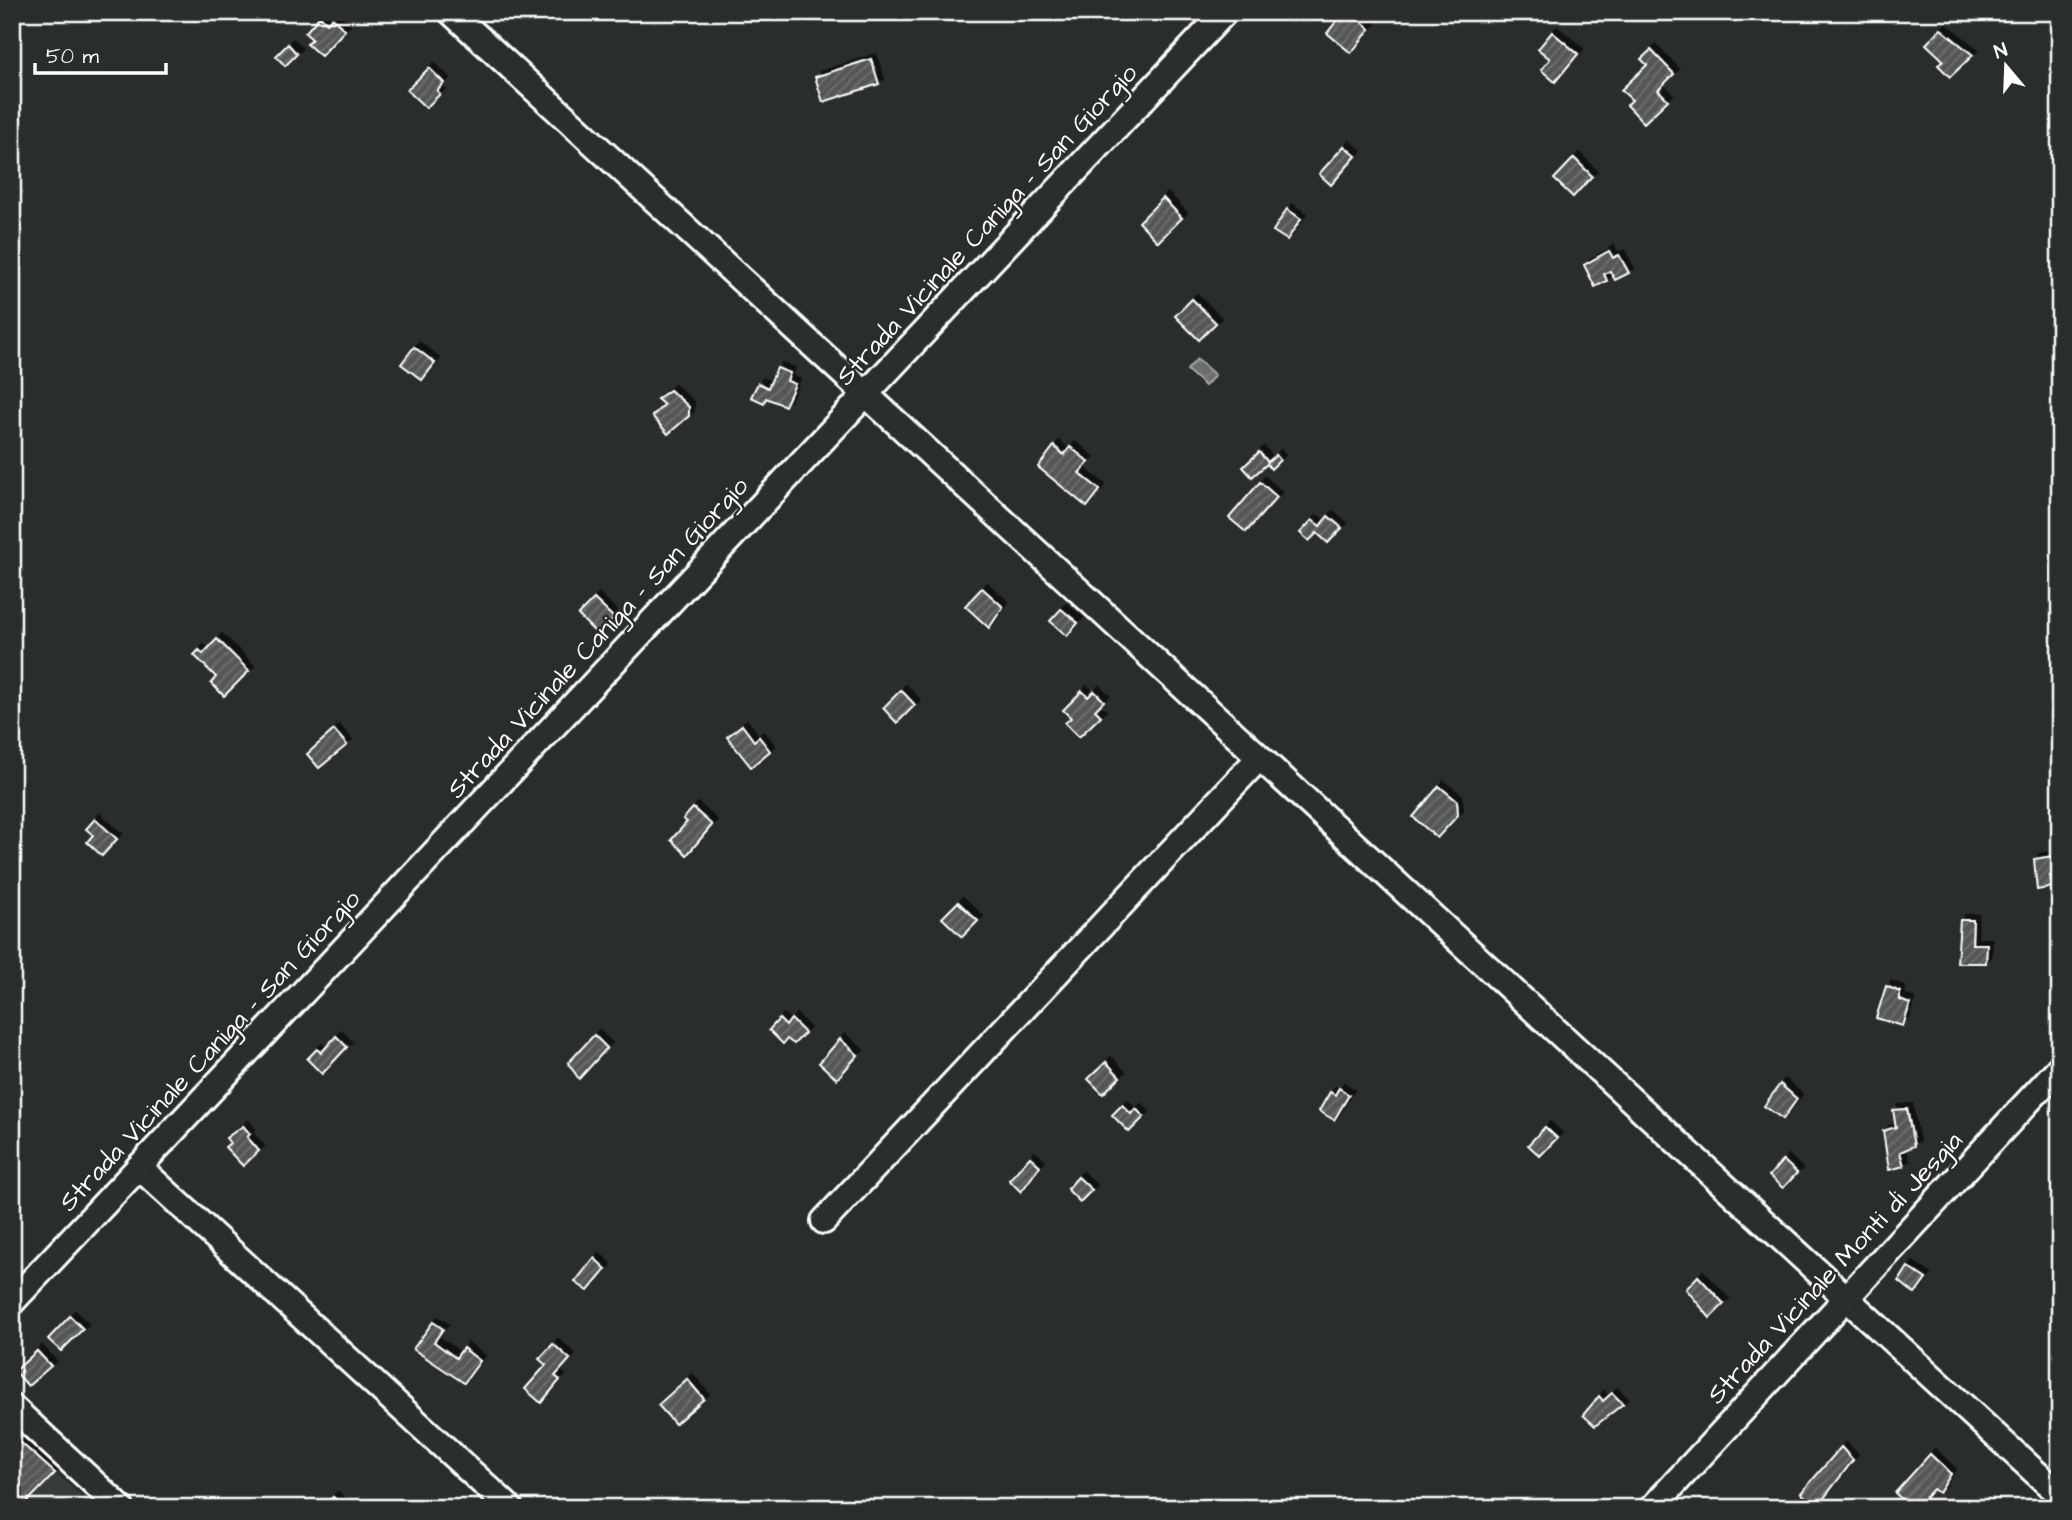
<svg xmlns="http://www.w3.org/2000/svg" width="2072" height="1520" viewBox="0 0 2072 1520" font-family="'Architects Daughter',sans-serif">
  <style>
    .built { fill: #373a3b }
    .water { fill: url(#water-waves); stroke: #a6a7a7; stroke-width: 2 }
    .building { fill: url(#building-hatch); stroke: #fff; stroke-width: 2; filter: url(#shadow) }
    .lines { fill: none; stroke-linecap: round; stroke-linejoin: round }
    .minor-casing { stroke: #fff; stroke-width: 30 }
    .minor { stroke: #2a2d2e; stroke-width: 24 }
    .labels { text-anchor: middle; stroke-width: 5; stroke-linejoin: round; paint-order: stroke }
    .street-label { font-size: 26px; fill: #fff; stroke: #2a2d2e }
  </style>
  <defs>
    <pattern id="water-waves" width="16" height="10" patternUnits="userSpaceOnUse" patternTransform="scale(1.75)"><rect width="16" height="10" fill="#6a6c6d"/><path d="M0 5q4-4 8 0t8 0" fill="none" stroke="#808283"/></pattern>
    <pattern id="building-hatch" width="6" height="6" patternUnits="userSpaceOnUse" patternTransform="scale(1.75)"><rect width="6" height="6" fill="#555758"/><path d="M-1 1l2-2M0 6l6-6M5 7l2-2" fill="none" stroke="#6e7071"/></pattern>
    <filter id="shadow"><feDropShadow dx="5" dy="-5" stdDeviation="0" flood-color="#0009"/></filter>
  </defs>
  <rect width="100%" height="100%" fill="#2a2d2e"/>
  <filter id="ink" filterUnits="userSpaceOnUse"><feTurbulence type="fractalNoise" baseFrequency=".0143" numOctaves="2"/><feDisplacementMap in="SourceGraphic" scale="14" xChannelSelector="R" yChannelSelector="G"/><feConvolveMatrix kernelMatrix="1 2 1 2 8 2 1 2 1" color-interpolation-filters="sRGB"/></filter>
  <g filter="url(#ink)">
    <polygon class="built" points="12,1433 81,1496 71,1508 12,1508"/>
    <polygon class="water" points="1197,359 1215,375 1205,386 1187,370"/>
    <g class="building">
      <polygon points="910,12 925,12 917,20"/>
      <polygon points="1344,12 1351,12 1370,29 1351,53 1327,33"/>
      <polygon points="320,16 327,23 332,18 345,30 321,56 307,44 312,39 305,33"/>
      <polygon points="1941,29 1973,55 1950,77 1938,65 1943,60 1926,44"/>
      <polygon points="1552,32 1578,54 1555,82 1541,70 1550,59 1538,49"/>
      <polygon points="288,44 297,54 285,66 276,56"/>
      <polygon points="1651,50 1674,74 1658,90 1668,100 1644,123 1627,105 1632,100 1621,90 1647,65 1641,59"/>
      <polygon points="871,59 879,84 823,102 815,77"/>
      <polygon points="429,68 444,83 437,91 440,94 426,108 407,90"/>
      <polygon points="1344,146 1356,156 1331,185 1319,174"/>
      <polygon points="1574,158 1592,176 1573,197 1554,179"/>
      <polygon points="1163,198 1182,218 1158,242 1139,222"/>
      <polygon points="1287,209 1301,219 1287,240 1273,231"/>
      <polygon points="1609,251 1613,258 1619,255 1629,273 1615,280 1610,271 1604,274 1607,281 1595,287 1584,265"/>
      <polygon points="1192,299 1216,323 1199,340 1175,316"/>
      <polygon points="414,347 435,363 422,380 401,364"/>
      <polygon points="777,368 790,373 787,381 795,384 785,406 766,398 764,403 751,397 758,383 768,388"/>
      <polygon points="670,390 689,407 689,416 668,434 652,416 664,405 657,399"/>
      <polygon points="1054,446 1064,455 1070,447 1089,462 1079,473 1100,490 1087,507 1038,467"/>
      <polygon points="1259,452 1268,462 1276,455 1280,460 1271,469 1267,464 1252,477 1243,467"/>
      <polygon points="1260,482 1277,497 1246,532 1229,518"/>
      <polygon points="1328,516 1342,528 1328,543 1317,533 1309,541 1300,533 1312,520 1320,526"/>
      <polygon points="982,588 1003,607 989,628 965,606"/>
      <polygon points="594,599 614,618 598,635 578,615"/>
      <polygon points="1061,609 1078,623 1067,636 1050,621"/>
      <polygon points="217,639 249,671 224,696 211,683 216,677 194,655 199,650 203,654"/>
      <polygon points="901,690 915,705 897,723 883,708"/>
      <polygon points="1082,691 1088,697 1094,691 1104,701 1095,710 1101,716 1079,737 1065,723 1071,718 1063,710"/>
      <polygon points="742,725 754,741 759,737 770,751 751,767 727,737"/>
      <polygon points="334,730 347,745 319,768 307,754"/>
      <polygon points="1439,786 1457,801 1458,815 1437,838 1413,817"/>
      <polygon points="693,808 712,825 687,855 671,840 687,822 683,819"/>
      <polygon points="95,819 117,839 102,856 87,842 93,835 86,829"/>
      <polygon points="2060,855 2060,875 2050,876 2053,887 2037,890 2034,859"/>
      <polygon points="958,902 978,921 962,937 942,918"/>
      <polygon points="1960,920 1973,920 1972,944 1987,944 1986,963 1957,963"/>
      <polygon points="1886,986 1900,992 1900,1000 1910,1004 1903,1026 1876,1018"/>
      <polygon points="779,1019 786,1026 791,1019 805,1033 794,1044 787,1039 783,1044 769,1030"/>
      <polygon points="594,1035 607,1048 579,1079 568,1063"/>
      <polygon points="336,1036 347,1047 322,1074 307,1059 317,1049 321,1053"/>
      <polygon points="840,1039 858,1055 837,1079 819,1063"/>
      <polygon points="1106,1062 1120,1077 1103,1094 1088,1079"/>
      <polygon points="1780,1084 1797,1099 1783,1119 1764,1106"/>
      <polygon points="1339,1088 1349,1095 1334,1120 1319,1111 1330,1092 1335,1095"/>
      <polygon points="1122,1105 1131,1114 1136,1109 1144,1117 1129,1132 1112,1115"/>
      <polygon points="1907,1109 1914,1146 1900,1152 1904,1166 1889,1170 1883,1131 1896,1127 1893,1110"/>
      <polygon points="243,1126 250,1134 247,1137 259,1151 243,1166 225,1147 230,1143 226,1138"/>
      <polygon points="1545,1127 1557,1138 1540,1156 1528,1145"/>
      <polygon points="1030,1157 1040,1166 1021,1192 1009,1180"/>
      <polygon points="1783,1160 1797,1173 1783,1188 1769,1176"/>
      <polygon points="1078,1177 1092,1190 1080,1202 1067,1189"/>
      <polygon points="594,1258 606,1269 588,1291 575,1282"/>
      <polygon points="1908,1267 1926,1279 1915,1294 1899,1281"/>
      <polygon points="1698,1276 1724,1304 1710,1318 1686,1289"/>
      <polygon points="70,1316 83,1329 61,1351 48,1339"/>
      <polygon points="433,1322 443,1329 434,1342 456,1358 463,1348 480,1361 464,1383 413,1349"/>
      <polygon points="553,1344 570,1359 555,1376 560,1380 541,1403 525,1389 546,1365 539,1359"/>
      <polygon points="37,1351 51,1366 28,1386 15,1371"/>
      <polygon points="687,1379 704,1399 675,1424 658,1405"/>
      <polygon points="1612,1393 1623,1404 1595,1426 1583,1415 1599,1396 1603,1401"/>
      <polygon points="20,1442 55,1473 24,1505 26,1508 12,1508 12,1449"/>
      <polygon points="1841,1447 1853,1460 1817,1507 1801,1493"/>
      <polygon points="1930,1454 1951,1474 1939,1493 1933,1489 1916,1508 1911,1508 1895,1493"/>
      <polygon points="333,1497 345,1508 322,1508"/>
    </g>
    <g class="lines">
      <defs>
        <g id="minor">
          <polyline points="451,12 2060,1495"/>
          <polyline points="139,1167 510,1508"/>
          <polyline points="824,1221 1258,759"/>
          <polyline points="12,1302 1225,12"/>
          <polyline points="12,1407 121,1508"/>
          <polyline points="1652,1508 2060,1067"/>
        </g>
      </defs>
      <use href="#minor" class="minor-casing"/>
      <use href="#minor" class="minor"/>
    </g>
  </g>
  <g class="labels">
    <g class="street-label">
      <text transform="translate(986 224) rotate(-47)" y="9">Strada Vicinale Caniga - San Giorgio</text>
      <text transform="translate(597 637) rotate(-47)" y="9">Strada Vicinale Caniga - San Giorgio</text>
      <text transform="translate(209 1050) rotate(-47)" y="9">Strada Vicinale Caniga - San Giorgio</text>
      <text transform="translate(1834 1267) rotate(-47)" y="9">Strada Vicinale Monti di Jesgia</text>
    </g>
  </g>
  <rect width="2072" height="1520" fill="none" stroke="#2a2d2e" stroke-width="42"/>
  <rect x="21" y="21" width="2030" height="1478" fill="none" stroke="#fff" stroke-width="2.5" filter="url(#ink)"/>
  <g transform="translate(2006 66) rotate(341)" stroke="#2a2d2e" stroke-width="5" paint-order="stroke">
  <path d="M0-5L12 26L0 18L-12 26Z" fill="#ffffff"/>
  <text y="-10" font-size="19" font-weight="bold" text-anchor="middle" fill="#ffffff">N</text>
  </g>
  <path d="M35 63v10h131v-10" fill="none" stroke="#ffffff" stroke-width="3.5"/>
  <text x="46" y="63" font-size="21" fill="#ffffff" stroke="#2a2d2e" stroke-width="5" paint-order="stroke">50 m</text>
</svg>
